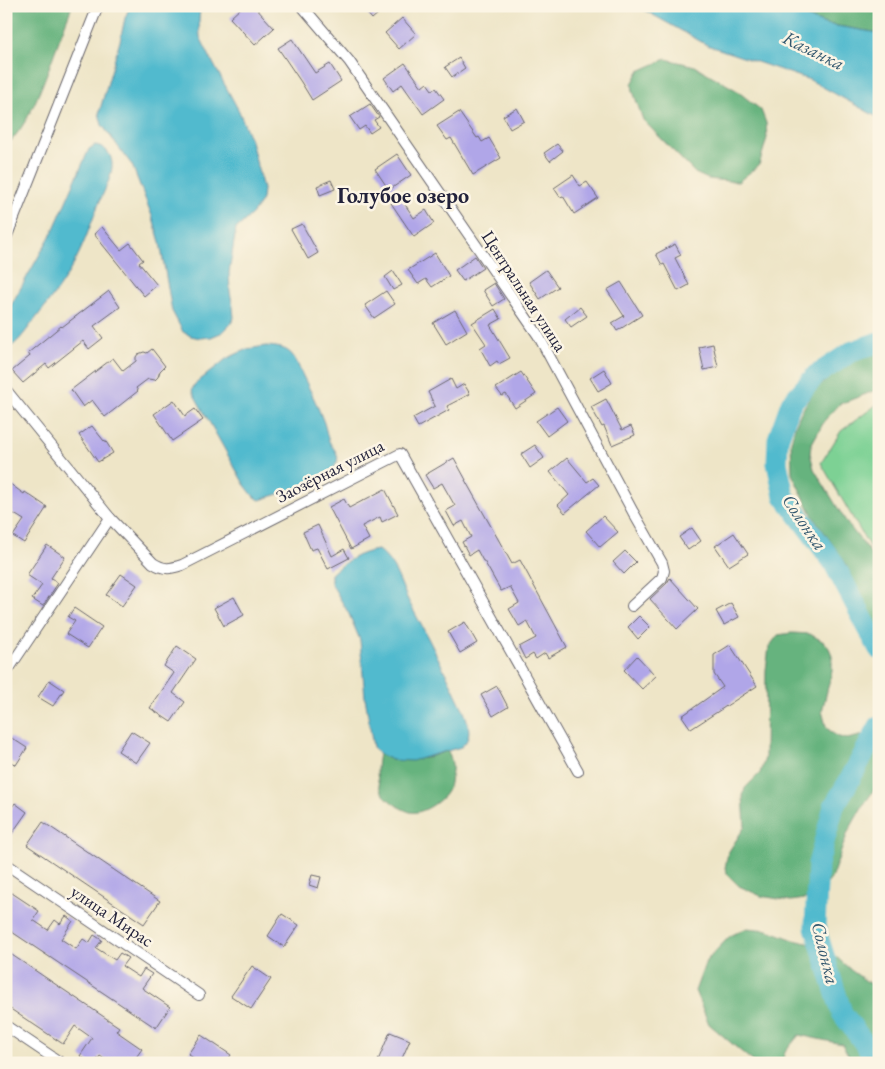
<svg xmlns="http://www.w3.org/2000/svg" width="885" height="1069" viewBox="0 0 885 1069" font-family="'EB Garamond',serif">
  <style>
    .green { fill: #7dd194; stroke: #507a68 }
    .forest { fill: #66b37e; stroke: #446a5c }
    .water { fill: #51bace; stroke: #3a6e84 }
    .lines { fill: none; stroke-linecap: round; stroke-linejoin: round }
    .river { stroke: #51bace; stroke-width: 21 }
    .building { fill: #b0a6e8 }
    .minor-casing { stroke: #69666c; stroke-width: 12 }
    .minor { stroke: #fff; stroke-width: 10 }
    .labels { text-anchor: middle; stroke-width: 5; stroke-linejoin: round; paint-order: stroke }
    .street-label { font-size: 18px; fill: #22223b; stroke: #fcf5e5 }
    .water-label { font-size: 19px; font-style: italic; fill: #32576e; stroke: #fcf5e5 }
    .district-label { font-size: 22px; font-weight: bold; fill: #22223b; stroke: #fcf5e5 }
  </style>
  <rect width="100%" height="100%" fill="#fcf5e5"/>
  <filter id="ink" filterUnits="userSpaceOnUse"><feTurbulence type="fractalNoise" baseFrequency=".02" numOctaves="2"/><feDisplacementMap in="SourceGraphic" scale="10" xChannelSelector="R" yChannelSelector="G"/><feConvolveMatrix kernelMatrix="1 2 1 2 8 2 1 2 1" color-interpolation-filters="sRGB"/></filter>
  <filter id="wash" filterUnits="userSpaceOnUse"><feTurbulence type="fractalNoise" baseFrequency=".0096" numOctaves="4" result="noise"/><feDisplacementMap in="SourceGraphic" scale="20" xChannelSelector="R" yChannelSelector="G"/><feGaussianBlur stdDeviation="1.12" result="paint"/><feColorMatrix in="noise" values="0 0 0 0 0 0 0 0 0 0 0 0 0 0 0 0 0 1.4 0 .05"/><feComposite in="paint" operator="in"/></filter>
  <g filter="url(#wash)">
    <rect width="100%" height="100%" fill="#eee5c7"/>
    <polygon class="green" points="879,403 879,563 821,463 841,431"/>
    <g class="forest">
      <path d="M 6,6 L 72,6 C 64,27 56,48 49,68 C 38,96 28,125 6,146 Z"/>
      <polygon points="781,6 879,6 879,33 825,24"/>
      <polygon points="666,59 695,66 736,90 761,110 766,123 767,138 759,165 738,182 708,179 695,173 643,120 633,91 632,84 639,71"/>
      <polygon points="879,351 879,389 840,404 825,420 811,445 810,453 814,469 847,523 879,564 879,648 868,612 845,562 813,516 792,474 791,442 795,426 801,412 814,391 844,365 866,355"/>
      <polygon points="792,633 810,634 824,642 829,648 832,655 832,671 822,711 826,726 832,733 839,737 847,739 878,732 879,730 879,783 862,807 848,832 831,879 820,892 805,899 791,901 761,896 739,886 728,875 725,868 728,853 745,826 743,796 745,788 760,773 765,758 766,670 769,647 778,635"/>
      <path d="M 447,751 C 453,761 453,767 451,777 C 450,781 450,786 448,789 C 444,800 422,815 410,812 C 404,810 398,807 393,803 C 386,798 381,793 379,785 C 376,774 377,764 379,754 L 392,760 L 426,758 Z"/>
      <polygon points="747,928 768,930 794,940 825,947 852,971 879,990 879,1063 853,1063 842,1044 799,1035 785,1052 782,1063 755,1063 737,1048 709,1024 695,991 706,961 730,936"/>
    </g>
    <g class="water">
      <polygon points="130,6 199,6 200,8 199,21 200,37 213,63 239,111 251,141 263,189 262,199 260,203 253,213 236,229 229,273 230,292 233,307 234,318 230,325 223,332 211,337 200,338 191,336 183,332 172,311 160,242 154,221 132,165 102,125 99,113 120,41 125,18"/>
      <polygon points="637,6 781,6 825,24 879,33 879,118 810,80 707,45"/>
      <path d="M 95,145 C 106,146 113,156 112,167 C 111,179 104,191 99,203 C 91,223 85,243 74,263 C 63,284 48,303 33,322 C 25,332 17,345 6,349 L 6,314 L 53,231 L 89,149 Z"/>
      <path d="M 266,346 C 276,347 287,347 293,356 C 297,361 299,368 302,374 C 310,390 318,406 324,423 C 326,429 327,436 329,441 C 332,448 340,453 337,462 C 332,480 277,494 260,500 L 254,497 L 244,484 L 192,391 L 194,385 L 226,359 L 247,349 Z"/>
      <path d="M 378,550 C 397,565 399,582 409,602 C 428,637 446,673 463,709 C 468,722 474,737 461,747 L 412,761 L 392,760 L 379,754 L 373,747 L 365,697 L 360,640 L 349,614 L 331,583 L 331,574 C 344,562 360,552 378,550 Z"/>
    </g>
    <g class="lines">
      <g class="river">
        <polyline points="879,342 851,352 816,375 791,403 778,439 777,463 784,496 833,562 879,649"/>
        <polyline points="879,726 849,781 834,806 818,864 815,927 842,1013 873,1055 879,1060"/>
      </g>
    </g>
    <g id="blocks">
      <g class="building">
        <polygon points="243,6 254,6 274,28 255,45 230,18"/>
        <polygon points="361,6 387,6 372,19"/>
        <polygon points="402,18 416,34 399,49 385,33"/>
        <polygon points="292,39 315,73 330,64 341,81 312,100 301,82 278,48"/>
        <polygon points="459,58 465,68 452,77 445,67"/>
        <polygon points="405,63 422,87 427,83 432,90 436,88 444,99 423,114 402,84 393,91 384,78"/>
        <polygon points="370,104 379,117 374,120 379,127 370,133 365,126 359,130 350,117"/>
        <polygon points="517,108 524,121 510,129 503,116"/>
        <polygon points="459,112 477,138 479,137 482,142 489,138 501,158 473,175 451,138 447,140 437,126"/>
        <polygon points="557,144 563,151 550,161 544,153"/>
        <polygon points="397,154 411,175 389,190 375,169"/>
        <polygon points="573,175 580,186 587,182 598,198 574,214 563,196 560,197 554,188"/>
        <polygon points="331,180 335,189 320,195 317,186"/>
        <polygon points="400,197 414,218 426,210 434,223 414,237 391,203"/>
        <polygon points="302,224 318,253 308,259 291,229"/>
        <polygon points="102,227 121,250 130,243 143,260 139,263 157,285 144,296 94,234"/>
        <polygon points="675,244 681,255 675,258 689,285 678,291 664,264 662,265 656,254"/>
        <polygon points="435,253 449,276 432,287 426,279 418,284 408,270"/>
        <polygon points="475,256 483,268 463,281 455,270"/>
        <polygon points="546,270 558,287 540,299 529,282"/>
        <polygon points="393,271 402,285 393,290 385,277"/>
        <polygon points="621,282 642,315 617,331 612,323 624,316 607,290"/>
        <polygon points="494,283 504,299 493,306 483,290"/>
        <polygon points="109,291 120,307 94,326 103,338 89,349 83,341 49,368 46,364 23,383 12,371 30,356 28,353 61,326 62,327"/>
        <polygon points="386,291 395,304 374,318 365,305"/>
        <polygon points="580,307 587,316 571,327 565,319"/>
        <polygon points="495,309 501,319 490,325 510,358 499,364 497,361 490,366 480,348 486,344 472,323"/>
        <polygon points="455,310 467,331 446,344 433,323"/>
        <polygon points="713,344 718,367 704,370 699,347"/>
        <polygon points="152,349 165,366 160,371 158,377 155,380 148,379 136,388 138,391 105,417 92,400 83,407 71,390 113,358 123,371 136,361 136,357 138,354 144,352 147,353"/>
        <polygon points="604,369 612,383 598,391 590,378"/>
        <polygon points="521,372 536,394 515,408 506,394 502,396 496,388"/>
        <polygon points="451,379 456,389 464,384 470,394 447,406 449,410 418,427 413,418 435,406 428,392"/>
        <polygon points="606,399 622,430 631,426 635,435 612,445 604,426 602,427 591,407"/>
        <polygon points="174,400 185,416 195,409 203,420 172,441 154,414"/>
        <polygon points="557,407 567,421 547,436 536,421"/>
        <polygon points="92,426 104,441 105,440 113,453 98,462 79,435"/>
        <polygon points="535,445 544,458 530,468 521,454"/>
        <polygon points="454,458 466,480 465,480 512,564 520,560 567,647 548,658 545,653 536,659 533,654 525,659 519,647 536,638 527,621 519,626 509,609 519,603 510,587 501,591 484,561 483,561 477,550 469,555 462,542 471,537 463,521 454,526 446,511 455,506 442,483 433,488 425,475"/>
        <polygon points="567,458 587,482 593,478 599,485 565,513 558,505 569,495 550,472"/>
        <polygon points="6,481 24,494 25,492 47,507 24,543 13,536 24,520 6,509"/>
        <polygon points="385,489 398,514 382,522 380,517 362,526 369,539 351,549 329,507 344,499 349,508"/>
        <polygon points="603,516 618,532 600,547 586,531"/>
        <polygon points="318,525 332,556 344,549 349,558 328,569 317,548 311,550 303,532"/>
        <polygon points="692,528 701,541 688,550 679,537"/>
        <polygon points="734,533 748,554 729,566 715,546"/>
        <polygon points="47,545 65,557 51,578 58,583 43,606 32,599 42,585 27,575"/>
        <polygon points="625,551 636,562 624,574 613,562"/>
        <polygon points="121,574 137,585 122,606 106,595"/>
        <polygon points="670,578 698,609 677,629 650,599 667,583"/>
        <polygon points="234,597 244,615 224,626 214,608"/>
        <polygon points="731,603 739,617 724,625 716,611"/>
        <polygon points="74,608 102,627 88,648 66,634 75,621 68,617"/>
        <polygon points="639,616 650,627 638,639 628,627"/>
        <polygon points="465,622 477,643 460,653 448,632"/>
        <polygon points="730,645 757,686 691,729 682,716 723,687 714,674 714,655"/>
        <polygon points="177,646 196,659 173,693 185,702 171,722 150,708 174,673 164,666"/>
        <polygon points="637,656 656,676 642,689 624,670"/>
        <polygon points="49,680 64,690 53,706 38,697"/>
        <polygon points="497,686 508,707 493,716 481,695"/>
        <polygon points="131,731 150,743 136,763 118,751"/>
        <polygon points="10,737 27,748 16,765 6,759 6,742"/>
        <polygon points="15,803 27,812 6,842 6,815"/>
        <polygon points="43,822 160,901 144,924 27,845"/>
        <polygon points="312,875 321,877 318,888 309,885"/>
        <polygon points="6,889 39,911 33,920 48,930 55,920 60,924 66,916 73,921 61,939 76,949 83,939 89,943 94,935 102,940 96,948 115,960 120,953 128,958 122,966 139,977 144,969 152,974 142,988 170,1007 156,1028 6,928"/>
        <polygon points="282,914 299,925 284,947 268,936"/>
        <polygon points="6,951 119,1027 116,1031 142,1049 132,1063 110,1063 100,1056 95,1063 91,1063 80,1056 92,1038 75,1026 63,1044 6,1006"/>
        <polygon points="252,966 271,979 251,1009 231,996"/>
        <polygon points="390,1032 410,1040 400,1063 377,1063"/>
        <polygon points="201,1035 231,1055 226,1063 200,1063 188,1054"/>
      </g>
    </g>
  </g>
  <g filter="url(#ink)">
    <use href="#blocks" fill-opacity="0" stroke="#69666c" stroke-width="1"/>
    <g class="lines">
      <defs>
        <g id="minor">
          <polyline points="302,6 349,61 538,335 633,512 662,563 664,571 662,578 632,606"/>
          <polyline points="6,238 98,6"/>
          <path d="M 6,390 L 110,518 L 153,563 C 164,570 170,569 182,565 L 400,454 L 578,771"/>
          <polyline points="6,673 110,518"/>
          <polyline points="6,864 199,995"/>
          <polyline points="6,1026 61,1063"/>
        </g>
      </defs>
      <use href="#minor" class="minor-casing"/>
      <use href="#minor" class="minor"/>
    </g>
  </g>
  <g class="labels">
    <g class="street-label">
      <text transform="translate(524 291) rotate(57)" y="6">Центральная улица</text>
      <text transform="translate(330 471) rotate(-27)" y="6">Заозёрная улица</text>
      <text transform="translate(112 916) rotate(34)" y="6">улица Мирас</text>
    </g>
    <g class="water-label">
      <text transform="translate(814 50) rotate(26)" y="7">Казанка</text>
      <text transform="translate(805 522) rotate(56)" y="7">Солонка</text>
      <text transform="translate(826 953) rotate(76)" y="7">Солонка</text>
    </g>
    <g class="district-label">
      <text x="403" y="203">Голубое озеро</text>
    </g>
  </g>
  <rect width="885" height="1069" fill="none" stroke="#fcf5e5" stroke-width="25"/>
</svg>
